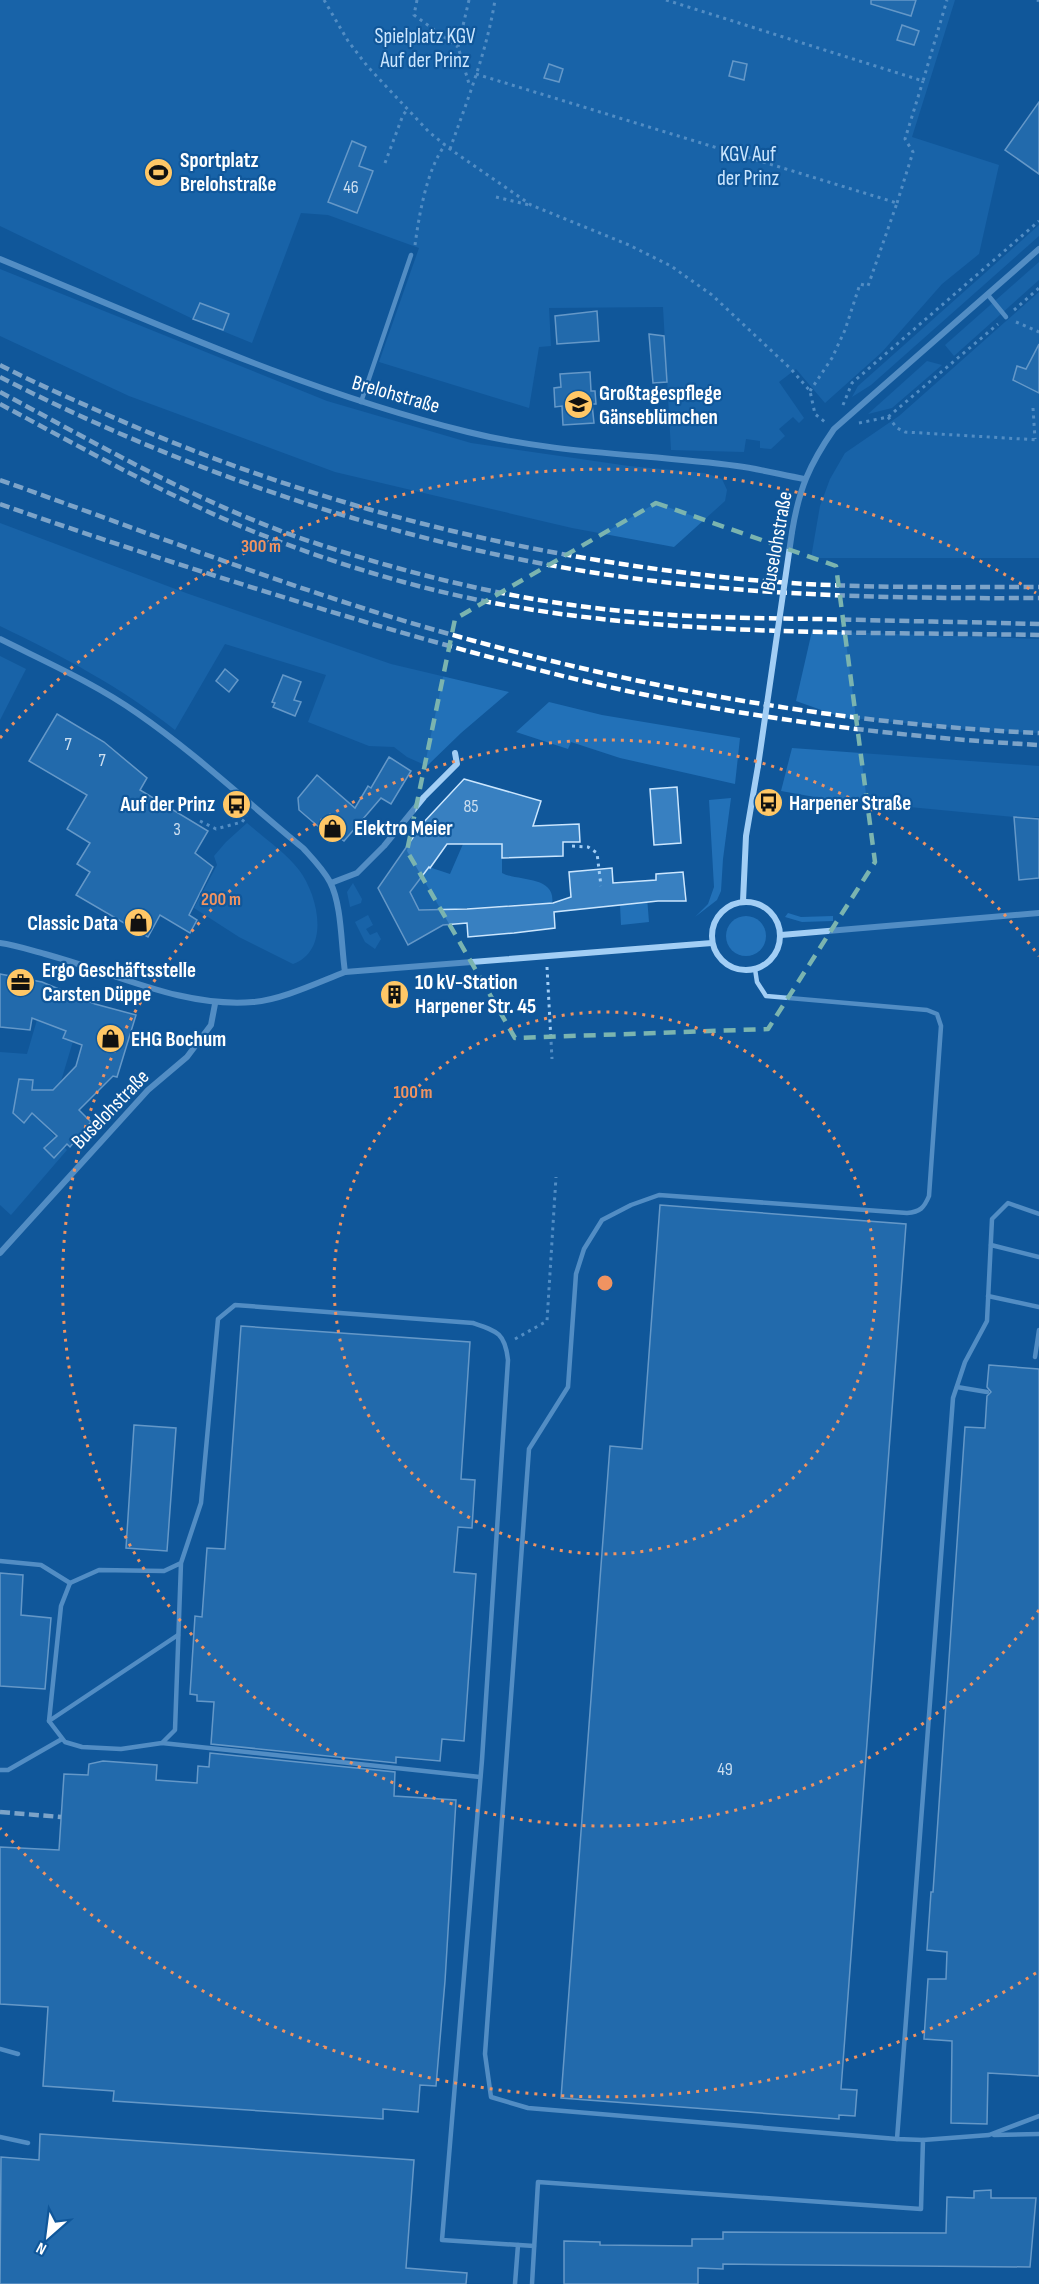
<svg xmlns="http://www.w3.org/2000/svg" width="1039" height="2284" viewBox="0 0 1039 2284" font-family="'Sofia Sans Condensed',sans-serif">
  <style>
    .green { fill: #2271b8 }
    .building { fill: #3880c1; stroke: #cbe6fe; stroke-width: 1.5 }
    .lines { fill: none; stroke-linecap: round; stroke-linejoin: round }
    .path { stroke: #a2cef5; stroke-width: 3; stroke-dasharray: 3 4.5; stroke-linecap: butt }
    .service { stroke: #a2cef5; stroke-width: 4.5 }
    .minor { stroke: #a2cef5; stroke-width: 6 }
    .rail { stroke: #fff; stroke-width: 4.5; stroke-dasharray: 10 4.5; stroke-linecap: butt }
    .minor-bridge { stroke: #a2cef5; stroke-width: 6 }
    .marked { fill: none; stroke: #7bb4af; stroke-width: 4.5; stroke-dasharray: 12 8; stroke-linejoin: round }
    .ring { fill: none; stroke: #f09361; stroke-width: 3; stroke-dasharray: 3 6 }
    .labels { text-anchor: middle; stroke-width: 4.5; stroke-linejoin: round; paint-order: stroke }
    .number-label { font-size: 18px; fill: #cddff0 }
    .park-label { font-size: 21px; fill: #cbe6fe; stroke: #10579a }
    .poi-label { font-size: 21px; font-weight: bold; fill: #fff; stroke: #10579a; text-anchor: start }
    .street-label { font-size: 21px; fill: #fff; stroke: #10579a }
    .centre { fill: #f09361; stroke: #10579a; stroke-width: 3 }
    .ring-label { font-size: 18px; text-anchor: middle; font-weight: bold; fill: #f09361; stroke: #10579a; stroke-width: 4.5; stroke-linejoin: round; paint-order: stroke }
  </style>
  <rect width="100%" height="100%" fill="#10579a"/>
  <g class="green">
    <polygon points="0,0 955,0 912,137 999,165 979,254 942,284 882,352 825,403 796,369 779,382 804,418 799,423 793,417 779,429 785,436 771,449 760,448 760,441 746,439 744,452 671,450 663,307 549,308 551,346 539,347 529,408 379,362 419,248 328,215 301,213 252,343 193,319 0,226"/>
    <polygon points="1039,225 1039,236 871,385 852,397 858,386"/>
    <polygon points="1039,262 1039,280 954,356 945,345"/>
    <polygon points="0,269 327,401 471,443 629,466 705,473 722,479 727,490 725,501 674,547 572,528 335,472 129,396 0,336"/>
    <polygon points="1039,292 1039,558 811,558 820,506 830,479 845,453 899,416"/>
    <polygon points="927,361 942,365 892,408 868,414"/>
    <path d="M 0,523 L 186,593 L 391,664 L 509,692 L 461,733 L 427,766 L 407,757 L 394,747 L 369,746 L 308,722 L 326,675 L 225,644 L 175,730 C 121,687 62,656 0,626 Z"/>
    <polygon points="812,631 1039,639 1039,733 975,730 841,717 796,701"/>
    <polygon points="0,656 26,669 0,720"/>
    <polygon points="549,702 602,715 740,738 735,784 620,758 571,742 568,749 516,732"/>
    <polygon points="792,748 1039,766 1039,817 1014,817 826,799 781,791"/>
    <polygon points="731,798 723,859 721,891 717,900 695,917 708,904 714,887 709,800"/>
    <path d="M 247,823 C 264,838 285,852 299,870 C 318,895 331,950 293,964 L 239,937 L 194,908 L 217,865 L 214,856 L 226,842 Z"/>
    <path d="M 502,843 L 502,873 C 519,882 557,875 552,905 L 544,906 L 543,903 L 435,910 L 431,932 L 408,888 L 419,880 L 429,867 L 450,874 L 463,844 Z"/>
    <polygon points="353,883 362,899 361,903 350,907 347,892"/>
    <polygon points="647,897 649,922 621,925 620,905 638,903"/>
    <polygon points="788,913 801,917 833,916 833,921 802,922 785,917"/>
    <polygon points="368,915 373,925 366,929 370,935 377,932 381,939 375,949 365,942 355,922"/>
    <circle cx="746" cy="936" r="20"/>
    <polygon points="39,1013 77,1028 58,1091 71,1102 47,1128 67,1150 11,1215 0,1205 0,1052 27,1054"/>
  </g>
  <g class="building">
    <polygon points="871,0 916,0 911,16 871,4"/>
    <polygon points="902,25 919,31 914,45 897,40"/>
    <polygon points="733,61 747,64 744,80 729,76"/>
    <polygon points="549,64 563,69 559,82 544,78"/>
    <polygon points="1039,102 1039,174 1005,150"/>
    <polygon points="352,141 366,147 359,166 373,171 357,213 328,202"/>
    <polygon points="200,303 229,314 223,330 193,319"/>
    <polygon points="597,311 599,341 557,344 555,316"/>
    <polygon points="649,334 664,336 667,382 653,383"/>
    <polygon points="1039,344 1039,393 1013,380 1017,366 1026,369"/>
    <polygon points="590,372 591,391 595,391 596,404 592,404 594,423 563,425 562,406 555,407 554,388 561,387 560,374"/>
    <polygon points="225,669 238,680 229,692 216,681"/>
    <polygon points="283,675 301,682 294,700 301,702 295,716 273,707 275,703 272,702"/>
    <polygon points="57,714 104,742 147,778 140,790 208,831 195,853 213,867 189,915 197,920 190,933 160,915 148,937 76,895 90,872 77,864 90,843 67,829 87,795 29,761"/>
    <polygon points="389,757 411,771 391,804 381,798 344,841 337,836 338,835 334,840 299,810 298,798 317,775 355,808 368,786 371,788"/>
    <polygon points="464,779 541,801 533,826 579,824 580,842 563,842 563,856 502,858 502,844 447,844 430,868 429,867 410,892 419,910 467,909 553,903 571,897 569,872 612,868 613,883 656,880 656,874 683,872 686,901 658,901 554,912 555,928 514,933 468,937 467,923 443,925 408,945 378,888 423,823"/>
    <polygon points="677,787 681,843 654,845 650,789"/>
    <polygon points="1014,817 1039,819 1039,878 1019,880"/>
    <polygon points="0,974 42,982 95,1004 136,1015 117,1077 113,1076 79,1110 91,1122 70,1147 67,1144 54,1158 44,1148 57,1136 32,1113 24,1123 13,1113 19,1079 33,1080 32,1090 53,1090 76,1066 82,1045 63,1038 66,1031 32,1018 30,1030 0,1027"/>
    <polygon points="660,1205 906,1224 841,2089 857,2090 855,2116 839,2115 839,2119 561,2098 610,1446 642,1449"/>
    <polygon points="241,1326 470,1342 461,1479 475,1480 472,1528 458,1527 454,1572 476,1574 464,1741 442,1739 440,1761 396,1757 396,1763 211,1744 214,1702 197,1701 197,1695 190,1694 195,1616 202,1617 207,1548 225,1549"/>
    <polygon points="989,1365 1039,1369 1039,2076 988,2073 987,2124 951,2123 952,2041 924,2039 928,1979 946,1979 947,1952 927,1950 931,1892 933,1892 965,1427 985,1428 987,1396 991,1392 987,1387"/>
    <polygon points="134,1425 176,1428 167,1551 126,1548"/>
    <polygon points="0,1573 23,1575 21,1615 51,1618 45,1689 0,1686"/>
    <polygon points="210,1753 395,1772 394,1796 456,1800 445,1981 436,2086 420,2085 418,2112 383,2109 383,2119 113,2101 114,2091 43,2086 48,2007 0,2004 0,1847 59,1850 64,1774 88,1775 89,1764 103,1761 157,1765 156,1780 197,1783 198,1766 209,1767"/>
    <polygon points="40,2134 414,2160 406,2268 467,2273 466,2284 0,2284 1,2157 39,2160"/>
    <polygon points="991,2190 991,2198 1036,2198 1030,2267 723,2264 723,2269 698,2268 698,2284 564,2284 564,2241 600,2242 600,2245 692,2246 692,2239 723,2239 723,2232 946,2233 947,2197 974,2198 974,2191"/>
  </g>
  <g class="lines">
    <g class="path">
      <polyline points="324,0 348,41 368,67 429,132 450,149 531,205 629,245 671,266 712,295 791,369 810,391 815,414 825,422"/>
      <polyline points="417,0 414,15 458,47"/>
      <polyline points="469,0 458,47 470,87"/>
      <polyline points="666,0 923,81 947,0"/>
      <polyline points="1037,0 1039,1"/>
      <polyline points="476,74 897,203 868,286 860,284 845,330 832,358 810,391"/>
      <path d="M 450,149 C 467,101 487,51 495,0"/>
      <polyline points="385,163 403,115 407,110"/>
      <polyline points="496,197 529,205"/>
      <polyline points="897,203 913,152 905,139 923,81"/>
      <path d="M 415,245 C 419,215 427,169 445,145"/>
      <polyline points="1014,310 1039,288"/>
      <polyline points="1016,322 1039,332"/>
      <polyline points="843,405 852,383 1039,221"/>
      <polyline points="1033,408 1035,439"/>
      <polyline points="888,417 897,428 905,432 1039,440"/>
      <polyline points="859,423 888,417 998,324"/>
      <polyline points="200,821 216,829 242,822 247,816"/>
      <polyline points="572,846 588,847 597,853 601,886"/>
      <polyline points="547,967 552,1059"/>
      <polyline points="515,1339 547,1321 556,1177"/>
    </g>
    <g class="service">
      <polyline points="988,295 1006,317"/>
      <polyline points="361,402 411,255"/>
      <path d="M 755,969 L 757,982 L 766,996 L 927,1010 L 937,1014 L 941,1026 L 929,1196 C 924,1208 920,1212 907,1213 L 659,1195 L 631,1205 L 602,1220 L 584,1249 L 576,1274 L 568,1387 L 529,1449 L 485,2054 L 491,2097 L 528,2108 L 897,2139 L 923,2140"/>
      <polyline points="991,1245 1039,1257"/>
      <polyline points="988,1296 1039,1307"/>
      <polyline points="1035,1357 1039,1330"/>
      <polyline points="957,1387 987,1392"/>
      <polyline points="0,1561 41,1565 70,1583"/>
      <path d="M 181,1563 L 164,1571 L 99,1570 L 70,1583 L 61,1606 L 49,1721 L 65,1742 L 82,1747 L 121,1749 L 162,1743 L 175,1730 L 181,1563 L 201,1503 L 218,1319 L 235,1305 L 473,1323 C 497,1331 505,1333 508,1360 L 482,1760 L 442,2240 L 534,2246"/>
      <polyline points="49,1721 178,1635"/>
      <polyline points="162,1743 480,1777"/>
      <polyline points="0,1770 8,1770 62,1739"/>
      <polyline points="0,2049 18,2054"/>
      <polyline points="994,2135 1039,2134"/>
      <polyline points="0,2137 28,2143"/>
      <polyline points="897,2139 953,1398 965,1362 987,1321 992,1219 1008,1203 1039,1214"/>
      <polyline points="515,2284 518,2245"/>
      <polyline points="532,2284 538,2182 921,2209 923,2140 989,2135 1039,2116"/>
    </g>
    <g class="minor">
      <path d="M 0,259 C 153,322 306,392 468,432 C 556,454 647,454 737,466 C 760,469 782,475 804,479"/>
      <path d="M 792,532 C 799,489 809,465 834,429 L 1039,249"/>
      <path d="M 0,639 C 46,662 94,683 137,713 C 195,753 248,803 303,848 C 313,859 323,869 330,882 C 342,905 341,946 345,972"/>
      <polyline points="331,883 357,873 384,846 424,797 457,764 455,753"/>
      <polyline points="743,901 746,836 758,766"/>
      <circle cx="746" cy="936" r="34"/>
      <polyline points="781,935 1039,913"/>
      <path d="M 0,943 C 15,945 30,950 45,954 C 113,972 181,1008 253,1002 C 281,1000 319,982 345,972 L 712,943"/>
      <polyline points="0,1253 148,1090 187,1057 211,1025 215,1004"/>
    </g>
    <g class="rail">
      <path d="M 0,365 C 35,383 71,399 108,415 C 306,503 516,556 732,578 C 834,589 937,587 1039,587"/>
      <path d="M 0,377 C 170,464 356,529 544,564 C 708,595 873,599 1039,598"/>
      <path d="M 0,392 C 103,447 207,508 318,544 C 401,571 486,593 572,605 C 655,617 738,618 822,619 C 894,621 967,622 1039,624"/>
      <path d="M 0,404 C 82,448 166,495 252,531 C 302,551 355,569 407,583 C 612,639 828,631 1039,635"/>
      <path d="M 0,480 C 152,534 304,594 460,637 C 651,690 841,724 1039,733"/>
      <path d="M 0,504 C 125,548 251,588 379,626 C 473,653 569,680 666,699 C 789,723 913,738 1039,745"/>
      <polyline points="0,1812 61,1817"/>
    </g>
    <polyline class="minor-bridge" points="758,766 792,532"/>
  </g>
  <path d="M0 0H1039V2284H0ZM 656,503 L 836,566 L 875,862 L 768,1029 L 515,1038 L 407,851 L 455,619 Z" fill="#10579a" fill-opacity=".55" fill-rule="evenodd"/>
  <path class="marked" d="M 656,503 L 836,566 L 875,862 L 768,1029 L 515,1038 L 407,851 L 455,619 Z"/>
  <g class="ring">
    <circle cx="605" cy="1283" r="271"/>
    <path d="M1039 1610A543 543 0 1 1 1039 956"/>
    <path d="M1036 1973A814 814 0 0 1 0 1828M0 738A814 814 0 0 1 1036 593"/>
  </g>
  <defs>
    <symbol id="stadium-disc" viewBox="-11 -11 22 22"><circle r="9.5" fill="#ffc766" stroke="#10579a"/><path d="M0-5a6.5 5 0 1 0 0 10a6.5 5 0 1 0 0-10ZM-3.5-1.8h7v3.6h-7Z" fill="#111"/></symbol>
    <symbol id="school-disc" viewBox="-11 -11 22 22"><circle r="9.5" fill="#ffc766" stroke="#10579a"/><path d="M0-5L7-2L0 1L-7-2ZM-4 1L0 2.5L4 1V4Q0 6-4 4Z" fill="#111"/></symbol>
    <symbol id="bus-disc" viewBox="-11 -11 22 22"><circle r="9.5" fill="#ffc766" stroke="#10579a"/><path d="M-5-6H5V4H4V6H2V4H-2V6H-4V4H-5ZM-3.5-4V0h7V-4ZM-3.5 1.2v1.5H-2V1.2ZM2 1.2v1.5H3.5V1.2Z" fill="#111"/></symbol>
    <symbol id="shop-disc" viewBox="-11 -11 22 22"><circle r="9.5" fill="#ffc766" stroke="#10579a"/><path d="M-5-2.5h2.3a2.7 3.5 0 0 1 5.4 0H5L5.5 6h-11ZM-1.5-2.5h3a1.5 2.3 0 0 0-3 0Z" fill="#111"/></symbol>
    <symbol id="office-disc" viewBox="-11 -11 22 22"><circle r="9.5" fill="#ffc766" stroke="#10579a"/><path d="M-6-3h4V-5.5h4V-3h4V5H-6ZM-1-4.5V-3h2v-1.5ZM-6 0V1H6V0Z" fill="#111"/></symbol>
    <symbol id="building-disc" viewBox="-11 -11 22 22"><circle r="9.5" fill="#ffc766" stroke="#10579a"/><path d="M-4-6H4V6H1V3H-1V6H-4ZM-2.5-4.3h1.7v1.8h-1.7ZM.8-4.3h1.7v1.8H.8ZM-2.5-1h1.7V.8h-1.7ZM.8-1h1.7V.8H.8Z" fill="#111"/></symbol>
  </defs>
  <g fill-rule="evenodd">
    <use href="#stadium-disc" x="142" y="156" width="33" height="33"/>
    <use href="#school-disc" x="562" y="388" width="33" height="33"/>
    <use href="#bus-disc" x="752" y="786" width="33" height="33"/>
    <use href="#bus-disc" x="220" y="788" width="33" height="33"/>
    <use href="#shop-disc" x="316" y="812" width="33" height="33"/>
    <use href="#shop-disc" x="122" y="906" width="33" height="33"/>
    <use href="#office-disc" x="4" y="966" width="33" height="33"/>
    <use href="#building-disc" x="378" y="978" width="33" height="33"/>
    <use href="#shop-disc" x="94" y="1022" width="33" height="33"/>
  </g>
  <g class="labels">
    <g class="number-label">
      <text x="351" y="193">46</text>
      <text x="68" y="750">7</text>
      <text x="102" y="766">7</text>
      <text x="471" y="812">85</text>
      <text x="177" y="835">3</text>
      <text x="725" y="1775">49</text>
    </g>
    <g class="park-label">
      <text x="425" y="43">Spielplatz KGV<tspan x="425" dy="24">Auf der Prinz</tspan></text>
      <text x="748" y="161">KGV Auf<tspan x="748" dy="24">der Prinz</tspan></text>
    </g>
    <g class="poi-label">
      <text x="180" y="167">Sportplatz<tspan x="180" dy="24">Brelohstraße</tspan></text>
      <text x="599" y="400">Großtagespflege<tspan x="599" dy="24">Gänseblümchen</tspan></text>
      <text x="789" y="810">Harpener Straße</text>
      <text x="215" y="811" text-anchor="end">Auf der Prinz</text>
      <text x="354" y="835">Elektro Meier</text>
      <text x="118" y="930" text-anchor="end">Classic Data</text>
      <text x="42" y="977">Ergo Geschäftsstelle<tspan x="42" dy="24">Carsten Düppe</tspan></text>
      <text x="415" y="989">10 kV-Station<tspan x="415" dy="24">Harpener Str. 45</tspan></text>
      <text x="131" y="1046">EHG Bochum</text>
    </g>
    <g class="street-label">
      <text transform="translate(396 394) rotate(16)" y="7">Brelohstraße</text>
      <text transform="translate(776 541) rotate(-80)" y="7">Buselohstraße</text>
      <text transform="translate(110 1109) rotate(-46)" y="7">Buselohstraße</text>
    </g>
  </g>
  <circle cx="605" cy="1283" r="9" class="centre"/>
  <g class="ring-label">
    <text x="261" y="552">300 m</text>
    <text x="221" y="905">200 m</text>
    <text x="413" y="1098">100 m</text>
  </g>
  <g transform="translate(48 2236) rotate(208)" stroke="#10579a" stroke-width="4.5" paint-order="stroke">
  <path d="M0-4.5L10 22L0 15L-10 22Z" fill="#ffffff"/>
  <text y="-9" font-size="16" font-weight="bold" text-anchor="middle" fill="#ffffff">N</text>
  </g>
</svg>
